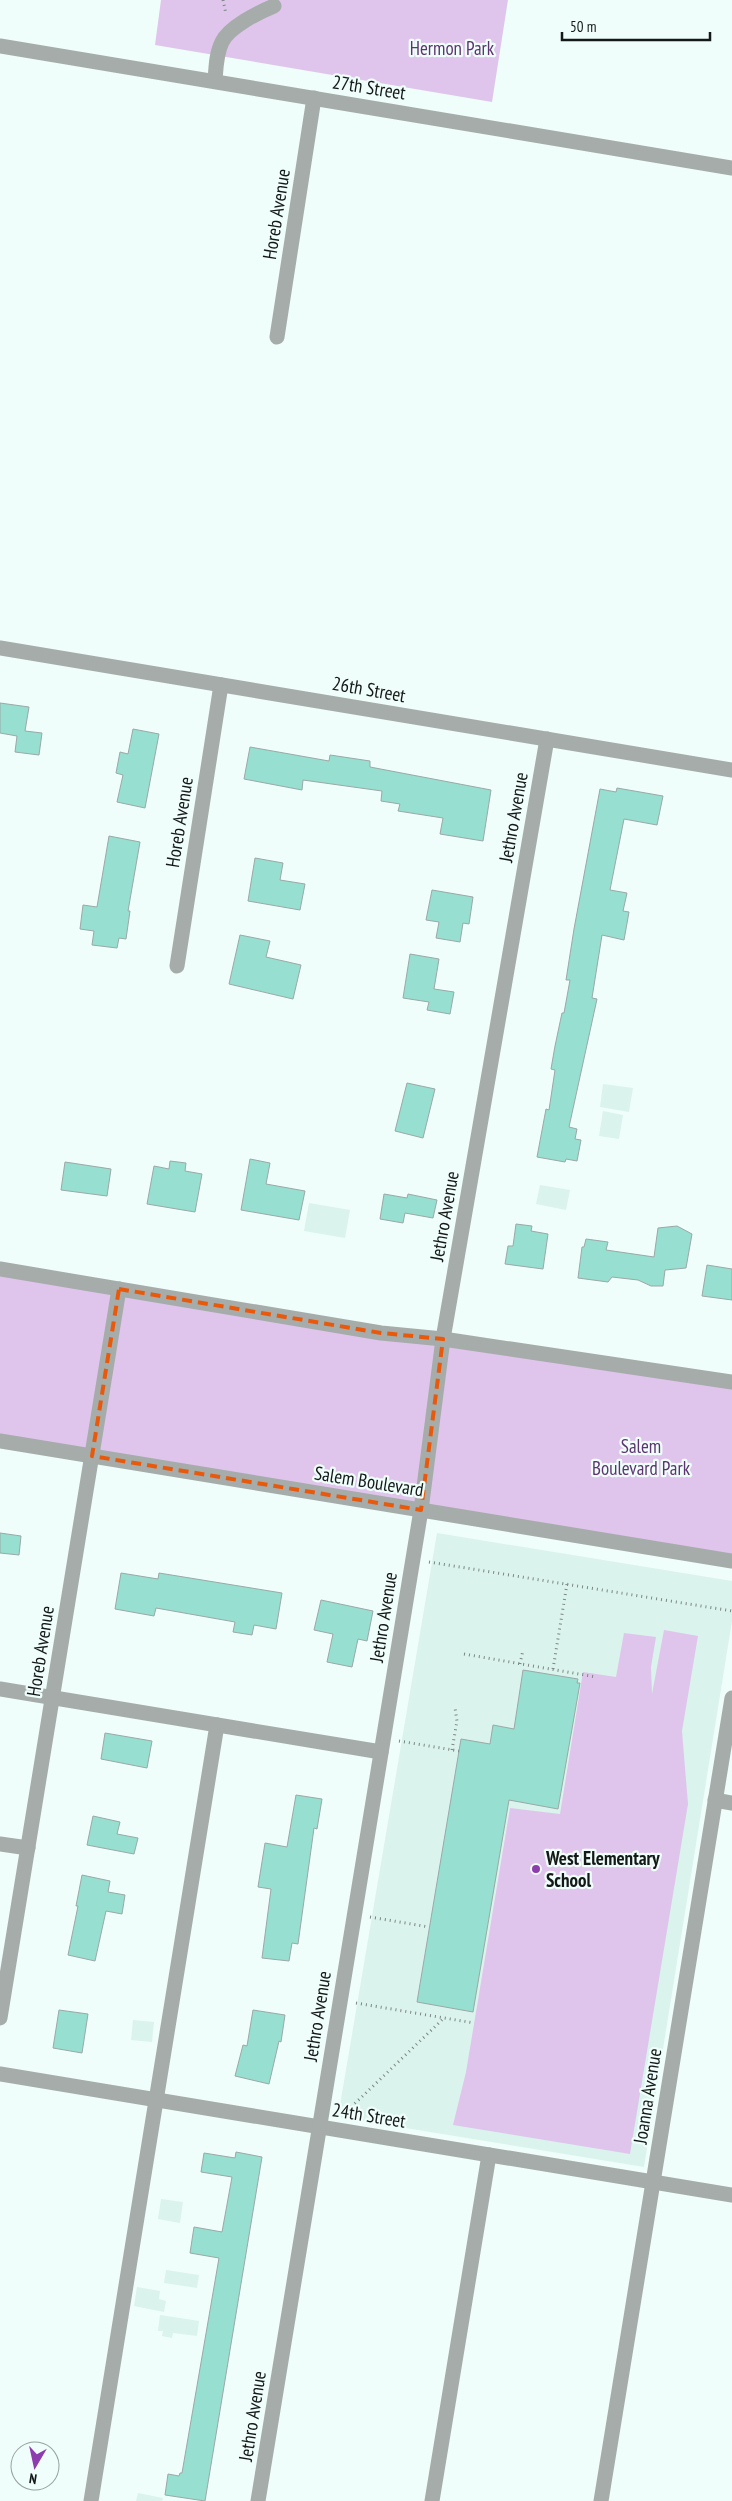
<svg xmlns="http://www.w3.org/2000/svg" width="732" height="2501" viewBox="0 0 732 2501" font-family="'PT Sans Narrow',sans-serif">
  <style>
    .built { fill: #dbf3ed }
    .green { fill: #dfc5eb }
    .building { fill: #97dfd0; stroke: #9ba9a6 }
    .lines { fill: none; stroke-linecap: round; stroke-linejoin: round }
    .path { stroke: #7c8683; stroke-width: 3; stroke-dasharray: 1 4; stroke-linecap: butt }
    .minor { stroke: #a6acaa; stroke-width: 15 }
    .marked { fill: none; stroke: #e8590c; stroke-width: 4; stroke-dasharray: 10 6; stroke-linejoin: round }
    .poi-dot { fill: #8d3dad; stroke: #effefa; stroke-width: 2 }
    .labels { text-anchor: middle; stroke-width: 4.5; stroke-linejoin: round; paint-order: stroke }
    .park-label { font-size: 19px; fill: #5d346f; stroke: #effefa }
    .street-label { font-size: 19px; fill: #141918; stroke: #effefa }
    .poi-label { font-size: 19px; font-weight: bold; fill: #141918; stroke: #effefa; text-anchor: start }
  </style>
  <rect width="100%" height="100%" fill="#effefa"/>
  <g class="built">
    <polygon points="603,1084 633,1088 629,1112 600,1107"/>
    <polygon points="603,1111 623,1115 619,1139 599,1136"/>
    <polygon points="540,1185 570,1190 566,1210 536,1204"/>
    <polygon points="309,1203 350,1210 345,1238 304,1231"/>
    <polygon points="437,1533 732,1581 732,1621 644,2167 338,2117"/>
    <polygon points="133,2020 154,2022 152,2042 131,2040"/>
    <polygon points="161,2199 183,2202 180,2223 158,2219"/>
    <polygon points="166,2270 199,2275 197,2288 164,2283"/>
    <polygon points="137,2287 160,2291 159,2299 166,2301 164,2312 134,2306"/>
    <polygon points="160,2315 199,2321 197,2336 173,2333 172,2338 162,2336 163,2331 158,2331"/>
    <polygon points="138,2493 163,2498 162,2501 136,2501"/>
  </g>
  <g class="green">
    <polygon points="161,0 508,0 492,102 155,45"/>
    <polygon points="0,1266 732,1382 732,1560 0,1441"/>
    <polygon points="664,1630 698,1636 682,1731 688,1804 630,2154 453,2125 466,2072 510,1808 560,1814 583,1672 616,1677 624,1633 656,1637 651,1667 652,1694"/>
  </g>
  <g class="building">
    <polygon points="0,703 29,707 25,731 42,733 39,755 15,752 17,736 0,733"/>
    <polygon points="133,729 159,734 145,808 117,802 123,775 116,773 120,752 128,754"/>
    <polygon points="250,747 329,761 330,755 370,761 370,767 491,790 483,841 440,834 443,818 398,811 400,804 381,801 382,791 303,780 302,790 244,779"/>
    <polygon points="617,788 663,796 657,825 624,819 610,890 627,893 623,911 629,912 624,940 602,935 592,998 597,999 569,1127 577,1129 575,1139 581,1140 577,1161 566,1159 565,1162 537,1157 546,1109 549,1110 555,1070 551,1069 555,1046 562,1013 564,1013 570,980 566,980 574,929 600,789 616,792"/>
    <polygon points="109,836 140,842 128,911 130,911 126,939 119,938 117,948 92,945 94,931 80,929 83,905 97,907"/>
    <polygon points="255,858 283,863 280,880 305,884 300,910 248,901"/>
    <polygon points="432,890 473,897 469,924 463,923 460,942 436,938 439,922 426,920"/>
    <polygon points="240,935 270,941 266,957 301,965 293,999 229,984"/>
    <polygon points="410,954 439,959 434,989 454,992 450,1014 427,1010 429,1002 403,998"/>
    <polygon points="407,1083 435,1089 423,1138 395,1131"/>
    <polygon points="250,1159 270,1163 266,1184 305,1191 299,1220 241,1210"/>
    <polygon points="170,1161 186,1163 185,1171 202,1174 195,1212 147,1204 154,1166 169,1169"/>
    <polygon points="65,1162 111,1169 107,1196 61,1190"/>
    <polygon points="384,1194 407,1198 408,1194 437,1200 433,1218 405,1213 403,1223 380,1219"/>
    <polygon points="516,1224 532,1226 531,1231 548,1234 543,1269 505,1264 508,1246 513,1246"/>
    <polygon points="677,1226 692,1234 686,1268 665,1270 663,1286 651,1286 638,1280 612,1277 608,1282 578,1278 582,1247 584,1247 586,1239 608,1242 606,1250 654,1257 658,1228"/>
    <polygon points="707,1265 732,1269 732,1300 702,1296"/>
    <polygon points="0,1533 21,1536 19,1555 0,1553"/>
    <polygon points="121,1573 158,1579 159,1573 282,1593 276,1629 254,1625 252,1635 233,1632 235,1622 156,1608 154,1616 115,1609"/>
    <polygon points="321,1600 373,1611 367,1641 358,1639 352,1667 327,1662 333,1634 314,1630"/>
    <polygon points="523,1670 578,1679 577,1683 580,1683 558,1809 509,1800 473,2012 417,2002 461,1739 490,1744 493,1725 514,1729"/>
    <polygon points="105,1733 152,1741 147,1768 101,1759"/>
    <polygon points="296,1795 322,1799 317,1829 314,1828 298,1944 292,1943 289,1961 262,1958 271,1889 258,1887 265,1843 287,1847"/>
    <polygon points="93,1816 120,1822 117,1834 138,1838 134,1854 87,1845"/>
    <polygon points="82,1875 110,1881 108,1892 125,1895 122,1914 106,1911 95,1961 68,1955 78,1906 76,1906"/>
    <polygon points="59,2010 88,2014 82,2053 53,2048"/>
    <polygon points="253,2010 285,2015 281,2042 279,2041 269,2084 235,2076 243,2045 247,2046"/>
    <polygon points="236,2152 262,2157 205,2501 165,2495 168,2474 179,2476 180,2473 182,2473 219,2258 190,2253 194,2227 222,2232 232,2177 201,2172 204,2153 235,2158"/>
  </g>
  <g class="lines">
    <g class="path">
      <polyline points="223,0 226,14"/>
      <polyline points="429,1562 732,1611"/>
      <polyline points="464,1654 596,1677"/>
      <polyline points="520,1664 523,1650"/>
      <polyline points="553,1669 567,1584"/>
      <polyline points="399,1741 459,1751"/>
      <polyline points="452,1750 457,1721 455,1708"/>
      <polyline points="370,1917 429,1927"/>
      <polyline points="356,2003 474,2023"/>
      <polyline points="344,2114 444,2018"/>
    </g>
    <g class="minor">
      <polyline points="0,46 732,168"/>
      <path d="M 215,81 C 216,68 216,54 222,42 C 229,27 259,12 274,6"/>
      <polyline points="277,337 314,98"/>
      <polyline points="0,648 732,770"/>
      <polyline points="177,966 221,685"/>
      <polyline points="0,1269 381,1333 443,1339 732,1382"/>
      <polyline points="0,1441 732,1561"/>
      <polyline points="0,1689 381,1752"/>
      <polyline points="715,1800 732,1803"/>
      <polyline points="0,1844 28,1848"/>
      <polyline points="0,2018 119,1289"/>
      <polyline points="0,2074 732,2195"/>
      <polyline points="91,2501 217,1725"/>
      <polyline points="258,2501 421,1510 443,1339 547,739"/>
      <polyline points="432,2501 489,2155"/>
      <polyline points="601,2501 732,1698"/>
    </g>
  </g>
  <path class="marked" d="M 119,1289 L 381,1333 L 443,1339 L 421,1510 L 92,1456 Z"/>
  <circle class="poi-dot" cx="536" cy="1869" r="5"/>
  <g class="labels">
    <g class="park-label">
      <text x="452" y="55">Hermon Park</text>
      <text x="641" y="1453">Salem<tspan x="641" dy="22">Boulevard Park</tspan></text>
    </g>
    <g class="street-label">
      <text transform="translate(369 87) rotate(9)" y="7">27th Street</text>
      <text transform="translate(276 214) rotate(-81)" y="7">Horeb Avenue</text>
      <text transform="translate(369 689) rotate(10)" y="7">26th Street</text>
      <text transform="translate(513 817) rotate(-80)" y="7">Jethro Avenue</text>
      <text transform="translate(179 822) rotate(-81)" y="7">Horeb Avenue</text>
      <text transform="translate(444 1216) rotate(-80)" y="7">Jethro Avenue</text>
      <text transform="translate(369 1481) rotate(9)" y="7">Salem Boulevard</text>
      <text transform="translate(383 1617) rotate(-81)" y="7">Jethro Avenue</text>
      <text transform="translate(40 1651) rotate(-81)" y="7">Horeb Avenue</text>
      <text transform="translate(317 2016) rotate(-81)" y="7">Jethro Avenue</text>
      <text transform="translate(647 2096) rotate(-81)" y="7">Joanna Avenue</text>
      <text transform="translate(369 2115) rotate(9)" y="7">24th Street</text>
      <text transform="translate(252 2416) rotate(-81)" y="7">Jethro Avenue</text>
    </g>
    <g class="poi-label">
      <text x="546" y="1865">West Elementary<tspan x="546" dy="22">School</tspan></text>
    </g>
  </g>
  <g transform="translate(35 2466) rotate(189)"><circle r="24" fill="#effefa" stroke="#97a2a0"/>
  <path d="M0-4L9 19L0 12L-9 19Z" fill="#8d3dad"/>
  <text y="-8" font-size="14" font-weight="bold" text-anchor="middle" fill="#141918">N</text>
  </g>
  <path d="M562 32v8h148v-8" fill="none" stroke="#141918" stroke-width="2.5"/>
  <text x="570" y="32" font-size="15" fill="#141918" stroke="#effefa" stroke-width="4" paint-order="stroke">50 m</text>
</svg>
